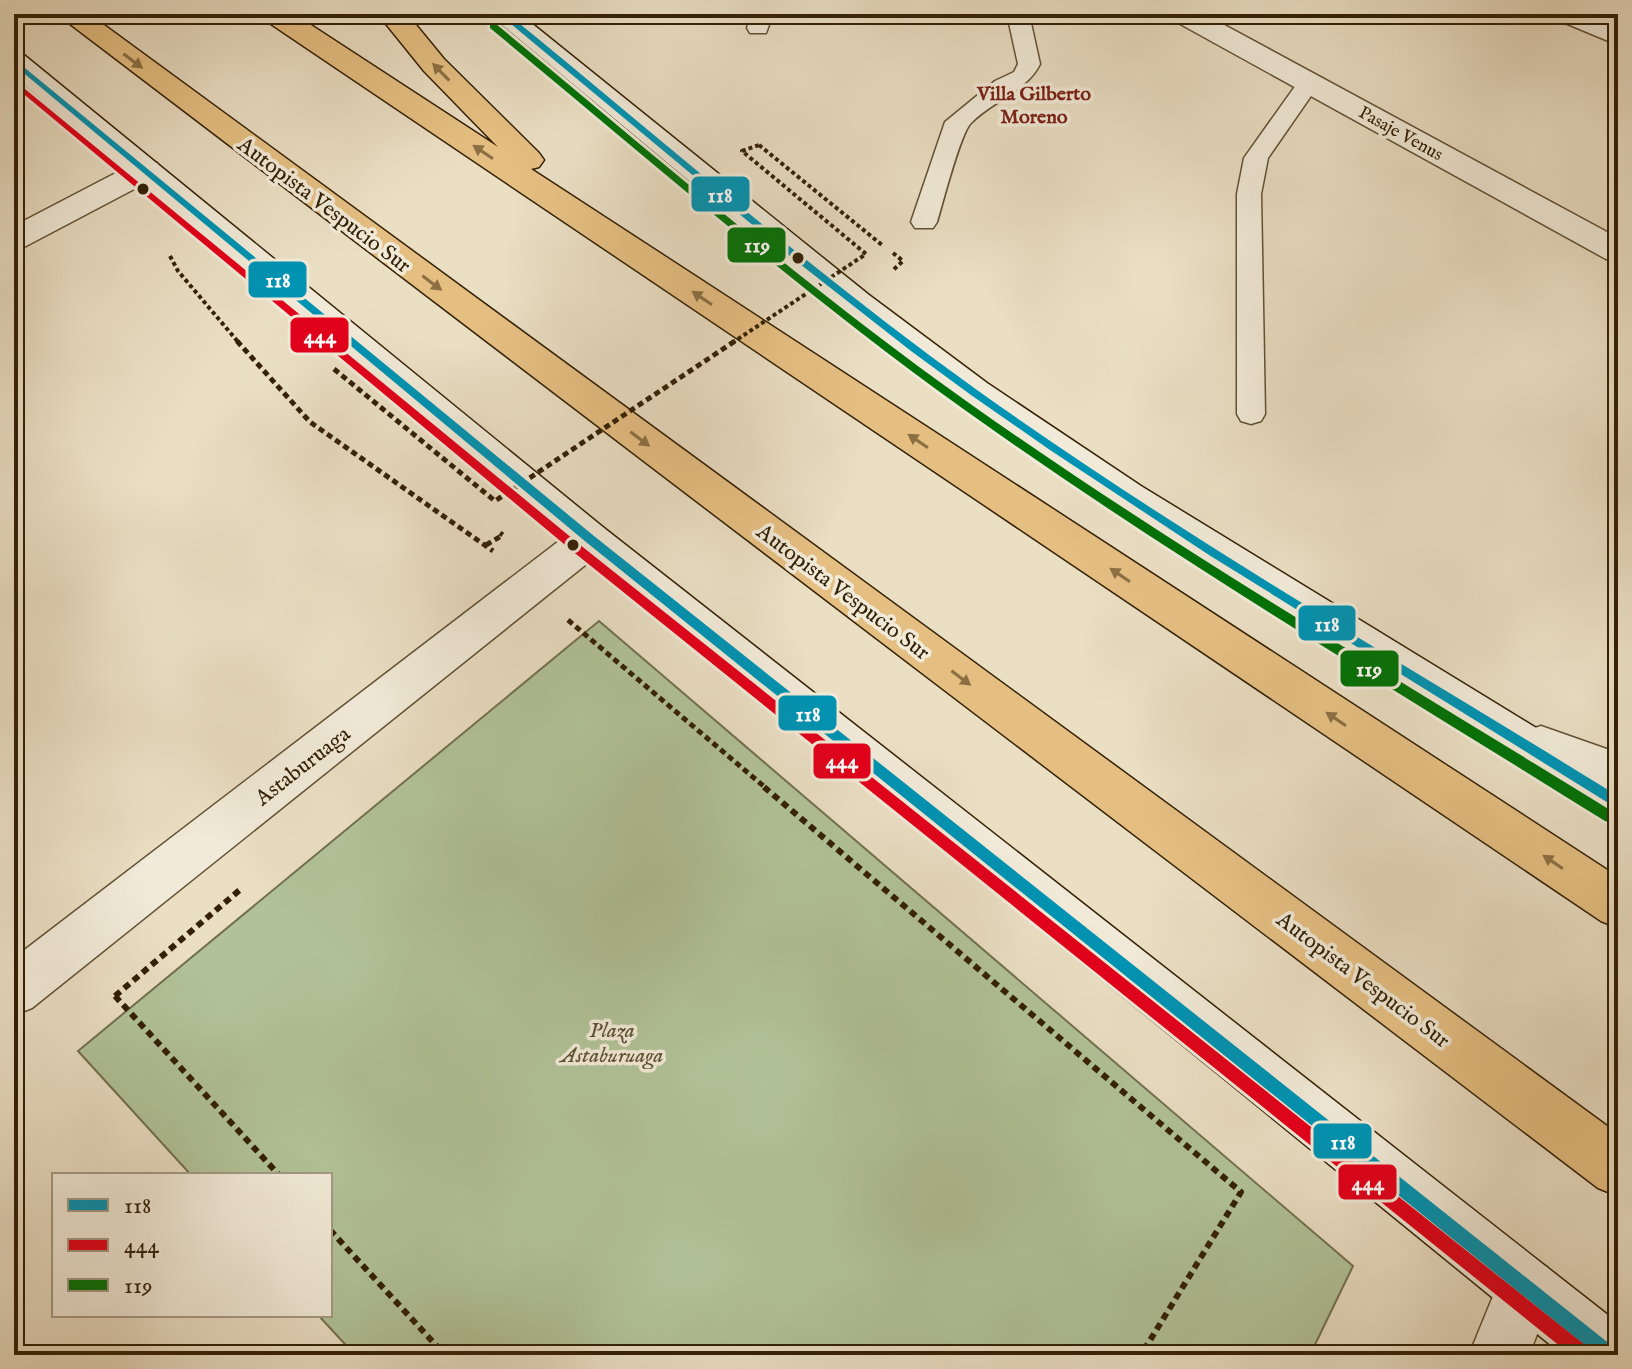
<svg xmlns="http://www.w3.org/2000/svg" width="1632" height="1369" viewBox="0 0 1632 1369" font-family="'IM FELL English',serif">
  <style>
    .green { fill: #b1c298; stroke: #72714e; stroke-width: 2 }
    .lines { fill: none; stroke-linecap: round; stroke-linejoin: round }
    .service-casing { stroke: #615034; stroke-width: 3 }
    .minor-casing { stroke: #615034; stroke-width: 3 }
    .tertiary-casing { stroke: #615034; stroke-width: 3 }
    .secondary-casing { stroke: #332005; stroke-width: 3 }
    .motorway-casing { stroke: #332005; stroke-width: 3 }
    .path-far2 { stroke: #332005; stroke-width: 4; stroke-dasharray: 4 3; stroke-linecap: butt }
    .path-far1 { stroke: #332005; stroke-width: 5; stroke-dasharray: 6 4; stroke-linecap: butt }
    .path { stroke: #332005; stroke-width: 6; stroke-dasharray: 7 5; stroke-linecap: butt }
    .service { fill: #f1ead8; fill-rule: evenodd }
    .minor { fill: #f1ead8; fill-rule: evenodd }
    .tertiary { fill: #f1ead8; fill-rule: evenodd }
    .secondary { fill: #f1ead8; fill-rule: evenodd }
    .motorway { fill: #e5bf82; fill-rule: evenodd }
    .path-bridge-far1 { stroke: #332005; stroke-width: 4; stroke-dasharray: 4 3; stroke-linecap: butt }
    .path-bridge { stroke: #332005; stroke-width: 5; stroke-dasharray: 6 4; stroke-linecap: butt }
    .bus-1-casing { stroke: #f1ead8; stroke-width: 6 }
    .bus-2-casing { stroke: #f1ead8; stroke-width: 6 }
    .bus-3-casing { stroke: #f1ead8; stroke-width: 6 }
    .bus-1 { fill: #0093b3; fill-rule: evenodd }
    .bus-2 { fill: #e2001a; fill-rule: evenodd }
    .bus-3 { fill: #007106; fill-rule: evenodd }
    .oneway { fill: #8c7044 }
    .bus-dot { fill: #332005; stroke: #f1ead8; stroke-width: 3 }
    .labels { text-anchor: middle; stroke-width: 7; stroke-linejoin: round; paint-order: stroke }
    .far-street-label { font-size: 18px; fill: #332005; stroke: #f1ead8 }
    .far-neighbourhood-label { font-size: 20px; font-weight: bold; fill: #7a1f14; stroke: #f1ead8 }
    .street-label { font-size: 22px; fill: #332005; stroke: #f1ead8 }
    .park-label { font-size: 22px; font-style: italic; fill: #595131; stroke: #f1ead8 }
    .line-badge { stroke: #f1ead8; stroke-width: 3 }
    .badge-label { font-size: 22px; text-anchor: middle; font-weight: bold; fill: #fff }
  </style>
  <rect width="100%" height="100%" fill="#eadec3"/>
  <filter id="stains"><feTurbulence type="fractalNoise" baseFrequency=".0025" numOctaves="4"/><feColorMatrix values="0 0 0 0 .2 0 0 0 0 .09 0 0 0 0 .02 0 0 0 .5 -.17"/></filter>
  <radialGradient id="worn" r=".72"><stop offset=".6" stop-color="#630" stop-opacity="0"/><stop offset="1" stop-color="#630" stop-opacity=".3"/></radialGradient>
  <polygon class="green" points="599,621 1353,1266 1310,1355 355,1355 318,1315 330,1315 330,1175 191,1175 78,1051"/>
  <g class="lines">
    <defs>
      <g id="service">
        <polygon points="751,14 773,14 766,33 750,33 747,28"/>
        <path d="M 1007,14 L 1029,14 L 1040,64 C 1027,91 992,101 971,123 C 960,134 943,203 937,222 L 933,228 L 915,228 L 911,222 L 945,122 L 995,81 L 1014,72 L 1018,64 Z"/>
        <polygon points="1309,76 1317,78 1320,83 1268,158 1261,194 1265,414 1261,421 1251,424 1241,421 1237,414 1237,194 1244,158 1301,78"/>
      </g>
      <g id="minor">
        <polygon points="1169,14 1204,14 1618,238 1618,263 1606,259 1173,20"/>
        <polygon points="1554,14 1591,14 1618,26 1618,45 1558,20"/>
        <polygon points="146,161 157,163 162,170 157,177 26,246 14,249 14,226 135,163"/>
        <polygon points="590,524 604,528 610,539 604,550 32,1008 14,1015 14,958 576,528"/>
        <polygon points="1526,1259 1547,1267 1555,1288 1529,1355 1469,1355 1505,1267"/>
      </g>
      <polygon id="tertiary" points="1541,726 1618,753 1618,793 1525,759 1518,745 1525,731"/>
      <g id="secondary">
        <polygon points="489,14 520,14 869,295 987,383 1141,486 1618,778 1618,824 1601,818 1113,506 961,401 845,311"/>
        <polygon points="14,52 24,55 604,528 1618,1323 1618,1355 1563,1355 576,550 14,76"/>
      </g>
      <g id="motorway">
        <polygon points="57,14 89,14 1618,1134 1618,1196 1598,1188"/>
        <polygon points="261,14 294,14 498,147 424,71 378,14 407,14 444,59 539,153 544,160 539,167 531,169 1618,877 1618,928 1601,921 265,20"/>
      </g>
    </defs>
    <use href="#service" class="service-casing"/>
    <use href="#minor" class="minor-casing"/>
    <use href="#tertiary" class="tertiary-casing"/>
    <use href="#secondary" class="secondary-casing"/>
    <use href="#motorway" class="motorway-casing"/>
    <g class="path-far2">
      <polyline points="759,145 882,245"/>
      <polyline points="893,253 903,261 893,270"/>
      <polyline points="170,256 178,271 239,343"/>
    </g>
    <g class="path-far1">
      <polyline points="237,341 310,422 493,551"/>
      <polyline points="486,545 503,535 500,533"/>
      <polyline points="568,620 767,789"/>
    </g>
    <g class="path">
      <polyline points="764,787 1241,1192 1141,1355"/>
      <polyline points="115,996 242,888"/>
      <polyline points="115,996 279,1175"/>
      <polyline points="330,1230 445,1355"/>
    </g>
    <use href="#service" class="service"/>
    <use href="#minor" class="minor"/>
    <use href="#tertiary" class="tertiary"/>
    <use href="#secondary" class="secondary"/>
    <use href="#motorway" class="motorway"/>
    <polyline class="path-bridge-far1" points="732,343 866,254 742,151 759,145"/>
    <polyline class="path-bridge" points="334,369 495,501 735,341"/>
    <defs>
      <g id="bus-1">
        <path d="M 499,14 L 508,14 C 663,141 814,273 977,390 C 1183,537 1403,663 1618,796 L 1618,809 L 1209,555 L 1050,450 L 971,395 L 911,351 L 791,257 Z"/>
        <polygon points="14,59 594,536 1616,1349 1618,1355 1597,1355 586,542 14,65"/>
      </g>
      <polygon id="bus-2" points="14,80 584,548 1590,1349 1592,1355 1571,1355 576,554 14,86"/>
      <path id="bus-3" d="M 490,24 L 496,24 C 652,153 804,286 969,403 C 1177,550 1398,679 1615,813 L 1616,817 L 1615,821 L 1610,823 L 1605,821 C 1389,686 1169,556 962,408 C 798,290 646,157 490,28 Z"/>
    </defs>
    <use href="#bus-1" class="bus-1-casing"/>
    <use href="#bus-2" class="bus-2-casing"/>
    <use href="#bus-3" class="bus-3-casing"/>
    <use href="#bus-1" class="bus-1"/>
    <use href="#bus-2" class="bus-2"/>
    <use href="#bus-3" class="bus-3"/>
  </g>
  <defs><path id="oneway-solid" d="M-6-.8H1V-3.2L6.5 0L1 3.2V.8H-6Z" transform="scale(2)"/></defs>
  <g class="oneway">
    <use href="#oneway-solid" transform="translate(133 61) rotate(37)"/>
    <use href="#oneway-solid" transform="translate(441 72) rotate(-134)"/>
    <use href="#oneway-solid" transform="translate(483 152) rotate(-146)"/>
    <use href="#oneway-solid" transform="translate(432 283) rotate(37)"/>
    <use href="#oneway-solid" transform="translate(702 298) rotate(-146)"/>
    <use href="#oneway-solid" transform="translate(640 439) rotate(37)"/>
    <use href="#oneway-solid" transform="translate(918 441) rotate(-146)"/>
    <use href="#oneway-solid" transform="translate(1120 575) rotate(-146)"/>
    <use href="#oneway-solid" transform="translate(961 678) rotate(37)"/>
    <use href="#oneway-solid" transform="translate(1336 719) rotate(-146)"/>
    <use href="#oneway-solid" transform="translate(1553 862) rotate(-146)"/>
  </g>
  <g class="bus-dot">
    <circle cx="143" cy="189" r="7"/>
    <circle cx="798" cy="258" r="7"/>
    <circle cx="573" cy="545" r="7"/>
  </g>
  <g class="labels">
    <g class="far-street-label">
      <text transform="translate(1401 133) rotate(29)" y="6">Pasaje Venus</text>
    </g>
    <g class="far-neighbourhood-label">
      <text x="1034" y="100">Villa Gilberto<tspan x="1034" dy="23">Moreno</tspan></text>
    </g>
    <g class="street-label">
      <text transform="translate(325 204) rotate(37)" y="8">Autopista Vespucio Sur</text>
      <text transform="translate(844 591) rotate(37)" y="8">Autopista Vespucio Sur</text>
      <text transform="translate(302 765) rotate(-38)" y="8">Astaburuaga</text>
      <text transform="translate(1364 979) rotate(37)" y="8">Autopista Vespucio Sur</text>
    </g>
    <g class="park-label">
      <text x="612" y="1037">Plaza<tspan x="612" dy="25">Astaburuaga</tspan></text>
    </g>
  </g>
  <g class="line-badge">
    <rect x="690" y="175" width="61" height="38" rx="8" fill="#0093b3"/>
    <rect x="726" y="226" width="61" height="38" rx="8" fill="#007106"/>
    <rect x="247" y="260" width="61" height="39" rx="8" fill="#0093b3"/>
    <rect x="289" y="316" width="61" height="38" rx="8" fill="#e2001a"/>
    <rect x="1297" y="604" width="60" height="38" rx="8" fill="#0093b3"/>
    <rect x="1339" y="649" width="61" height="39" rx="8" fill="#007106"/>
    <rect x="777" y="694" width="61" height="38" rx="8" fill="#0093b3"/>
    <rect x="812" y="742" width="60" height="38" rx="8" fill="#e2001a"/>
    <rect x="1312" y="1122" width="61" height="38" rx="8" fill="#0093b3"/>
    <rect x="1337" y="1163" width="61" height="38" rx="8" fill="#e2001a"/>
  </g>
  <g class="badge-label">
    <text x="720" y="202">118</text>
    <text x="757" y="252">119</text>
    <text x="278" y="287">118</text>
    <text x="320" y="343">444</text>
    <text x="1327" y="631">118</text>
    <text x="1369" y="676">119</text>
    <text x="808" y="721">118</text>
    <text x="842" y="768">444</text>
    <text x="1343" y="1149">118</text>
    <text x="1368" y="1190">444</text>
  </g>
  <rect width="1632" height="1369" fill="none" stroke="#eadec3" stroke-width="48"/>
  <rect x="16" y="16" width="1600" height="1337" fill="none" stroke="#332005" stroke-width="4"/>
  <rect x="24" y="24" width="1584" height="1321" fill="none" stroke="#332005" stroke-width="2"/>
  <rect x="52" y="1173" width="280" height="144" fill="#f1ead8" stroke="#a59984" stroke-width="2"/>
  <rect x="68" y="1199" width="40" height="12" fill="#0093b3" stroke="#a59984" stroke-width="2"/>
  <text x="124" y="1213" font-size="24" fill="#332005">118</text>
  <rect x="68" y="1239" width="40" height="12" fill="#e2001a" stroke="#a59984" stroke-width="2"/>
  <text x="124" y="1253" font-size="24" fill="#332005">444</text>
  <rect x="68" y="1279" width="40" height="12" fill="#007106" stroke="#a59984" stroke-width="2"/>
  <text x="124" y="1293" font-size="24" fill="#332005">119</text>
  <rect width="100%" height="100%" filter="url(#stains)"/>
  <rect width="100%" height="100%" fill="url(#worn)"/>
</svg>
